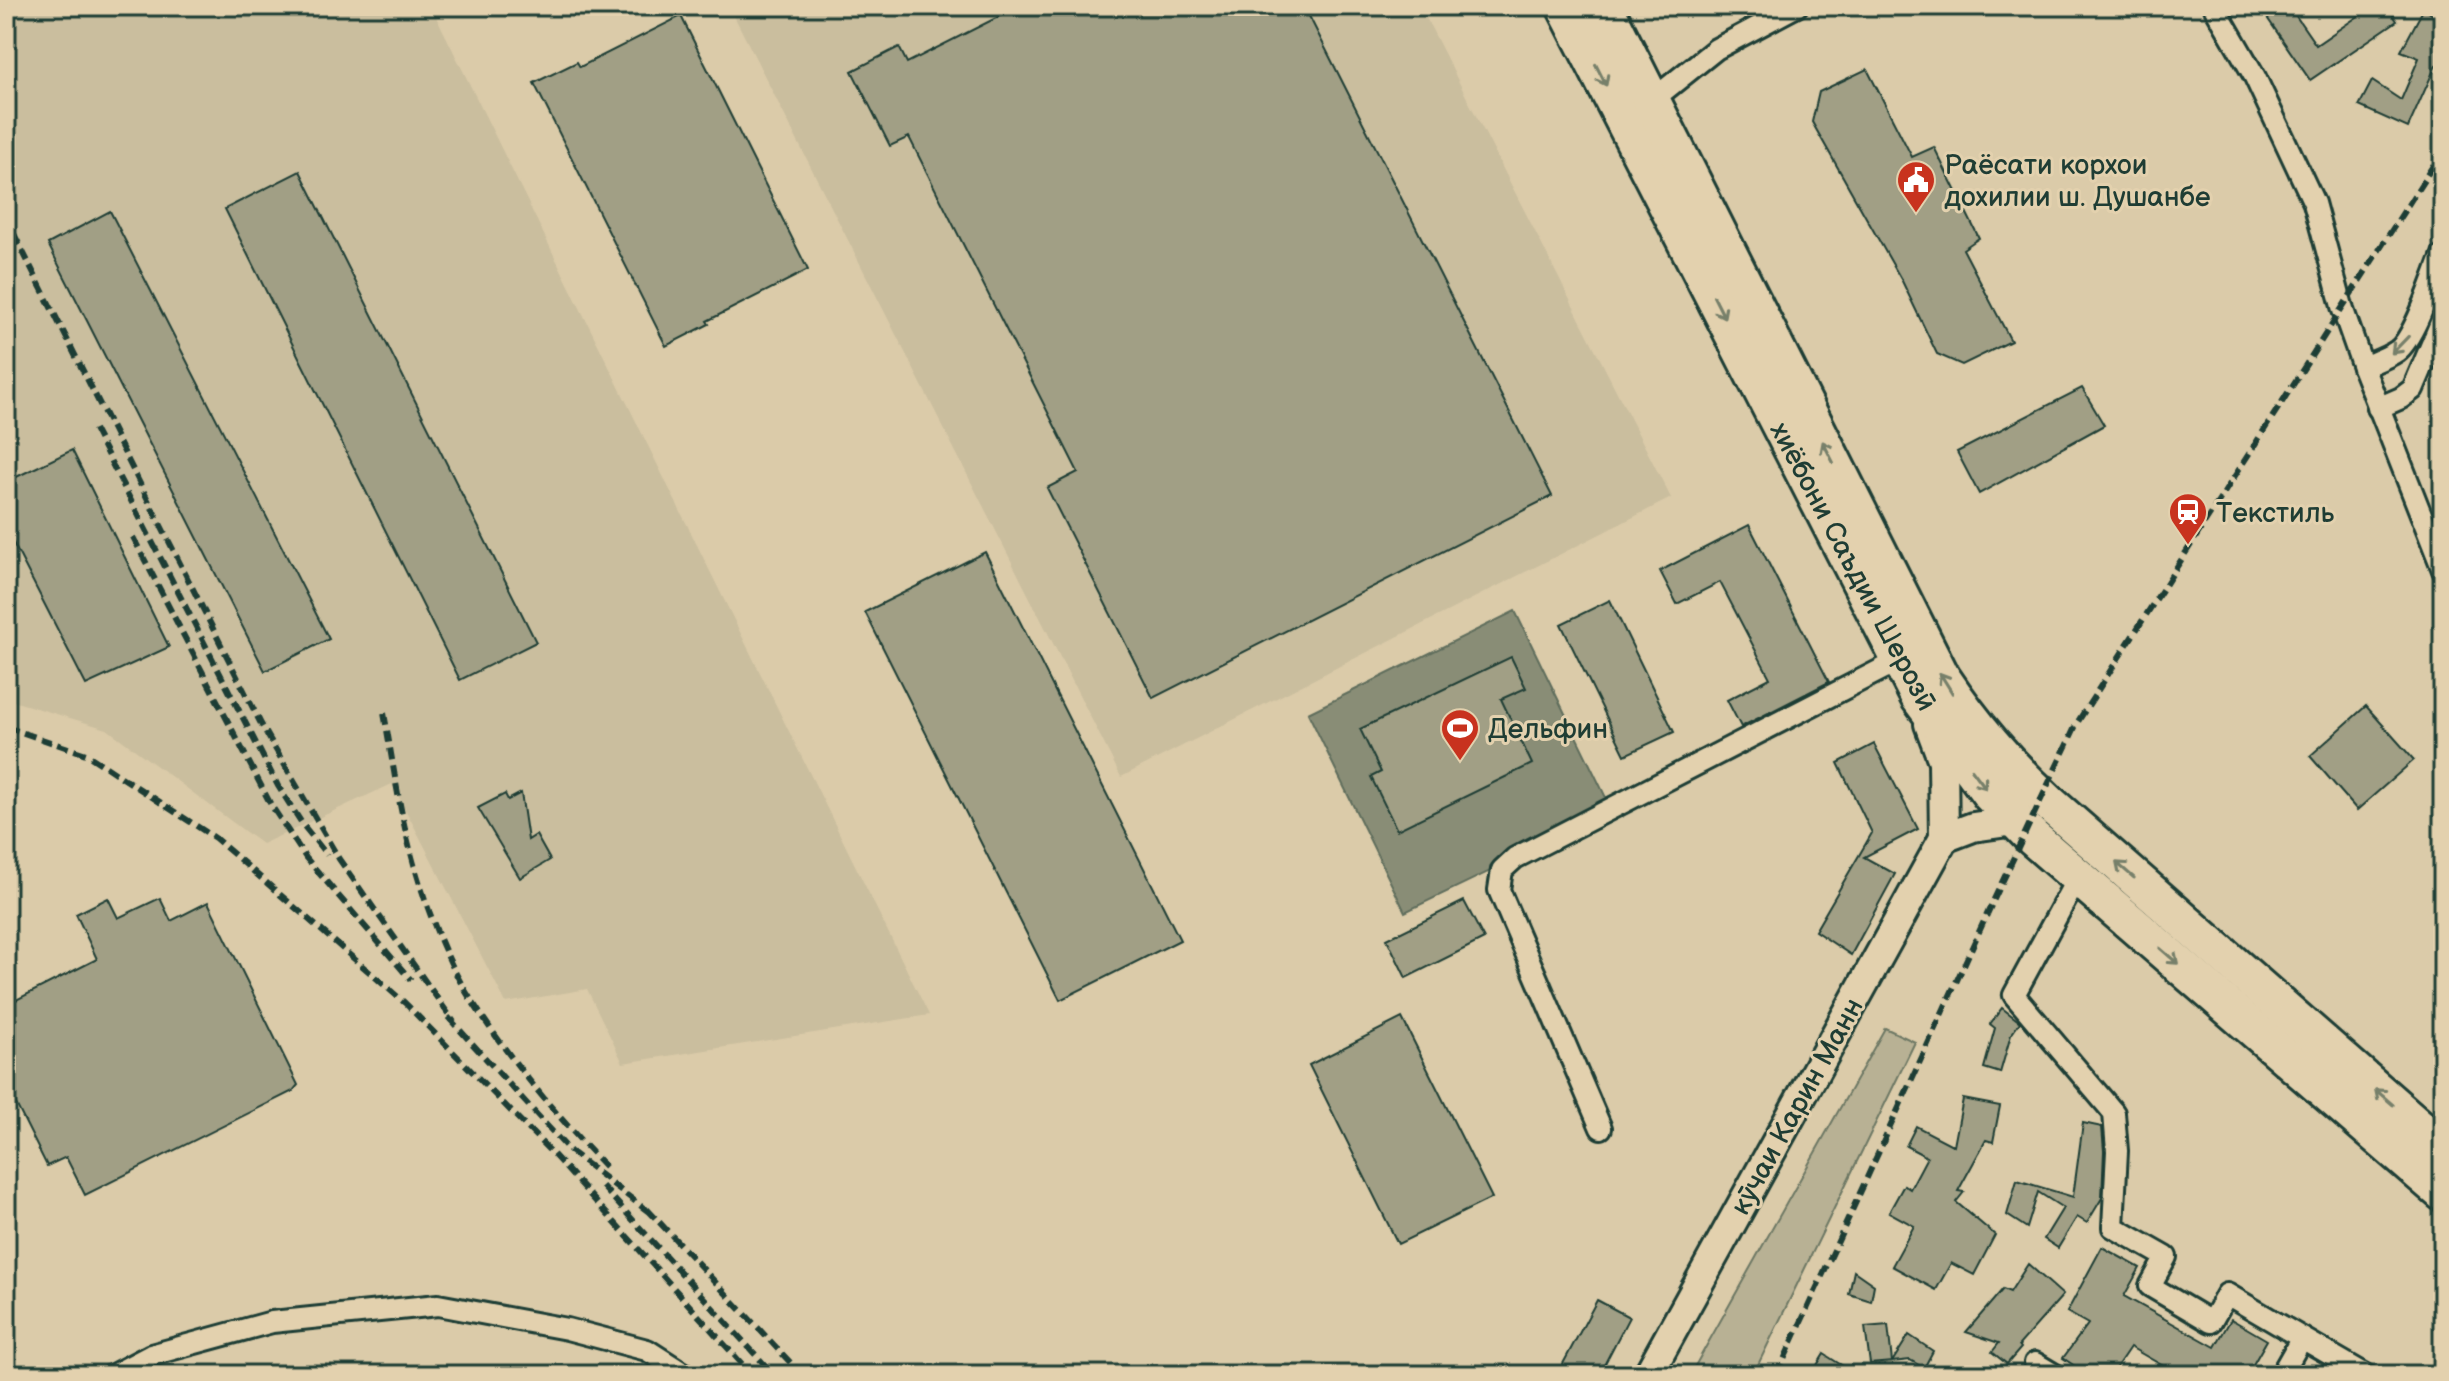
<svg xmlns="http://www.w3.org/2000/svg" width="2449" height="1381" viewBox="0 0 2449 1381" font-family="'Balsamiq Sans',sans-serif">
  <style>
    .built { fill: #cabe9e }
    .green { fill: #b8b194; stroke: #6c7764; stroke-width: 2 }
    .water { fill: #898d76; stroke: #5f6d5c; stroke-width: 2 }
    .building { fill: #a19f85; stroke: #1f3d34; stroke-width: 2 }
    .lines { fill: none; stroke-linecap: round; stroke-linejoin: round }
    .street-casing { stroke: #1f3d34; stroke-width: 26 }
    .secondary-casing { stroke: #1f3d34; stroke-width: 34 }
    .highway-casing { stroke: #1f3d34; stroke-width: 42 }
    .street { stroke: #e3d1ae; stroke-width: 20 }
    .secondary { stroke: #e3d1ae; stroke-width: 28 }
    .highway { stroke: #e3d1ae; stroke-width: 36 }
    .rail { stroke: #1f3d34; stroke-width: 6; stroke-dasharray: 12 6; stroke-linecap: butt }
    .oneway { stroke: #77806b }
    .labels { text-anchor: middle; stroke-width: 6; stroke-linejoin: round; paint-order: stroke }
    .poi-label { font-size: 28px; fill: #1f3d34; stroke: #e3d1ae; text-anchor: start }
    .street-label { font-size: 28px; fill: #1f3d34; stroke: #e3d1ae }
  </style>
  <rect width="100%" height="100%" fill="#dbcba9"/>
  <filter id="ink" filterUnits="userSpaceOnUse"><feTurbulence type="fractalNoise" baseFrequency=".0125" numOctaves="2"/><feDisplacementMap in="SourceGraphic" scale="16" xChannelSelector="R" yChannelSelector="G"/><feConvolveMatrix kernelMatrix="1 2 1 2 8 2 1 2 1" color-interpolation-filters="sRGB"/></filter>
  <g filter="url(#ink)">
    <g class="built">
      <polygon points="6,6 431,6 929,1015 623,1063 587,989 506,1003 392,784 262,844 107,729 6,699"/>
      <polygon points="729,6 1420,6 1671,498 1121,777"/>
    </g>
    <polygon class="green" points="1885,1028 1915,1042 1753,1375 1690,1375"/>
    <polygon class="water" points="1515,611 1613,812 1405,912 1308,713"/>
    <g class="building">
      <polygon points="1005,6 1304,6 1552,496 1153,698 1047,488 1078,472 909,137 890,146 852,71 899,47 907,63 1008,12"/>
      <polygon points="2259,6 2289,6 2316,45 2373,6 2387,6 2397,21 2310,80"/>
      <polygon points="2424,8 2443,24 2443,68 2436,65 2408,128 2359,106 2372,81 2401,100 2419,58 2401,51"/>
      <polygon points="681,16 808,270 707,321 709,324 666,346 534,83 577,62 580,67"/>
      <polygon points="1867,69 1912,157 1934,147 1979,238 1963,249 2011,341 1962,365 1937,354 1902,281 1812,122 1819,92"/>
      <polygon points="300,171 536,642 460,680 225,209"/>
      <polygon points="110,211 329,639 265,671 48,244"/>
      <polygon points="2082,388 2104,425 1979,494 1957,452"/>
      <polygon points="72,450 169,647 86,685 6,529 6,482"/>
      <polygon points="1749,525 1829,682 1741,727 1727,700 1770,678 1720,582 1677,604 1660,571"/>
      <polygon points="985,552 1180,940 1060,1000 865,612"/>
      <polygon points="1610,600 1674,732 1625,755 1561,624"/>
      <polygon points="1511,657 1526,688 1501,699 1532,764 1397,830 1371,777 1381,772 1360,729"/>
      <polygon points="2366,706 2414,760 2357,810 2310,756"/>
      <polygon points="1874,744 1918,829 1864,857 1895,874 1851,955 1815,931 1872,833 1838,763"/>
      <polygon points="521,793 528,840 536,835 550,860 520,878 478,808 505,794 508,800"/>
      <polygon points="108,898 118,918 160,898 171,921 208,902 298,1085 293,1091 85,1195 66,1157 47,1166 6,1084 6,1005 97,959 76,914"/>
      <polygon points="1464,901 1484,939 1406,978 1387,939"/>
      <polygon points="2002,1008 2020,1022 2011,1035 2000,1073 1984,1068 1995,1028 1990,1024"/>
      <polygon points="1402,1018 1492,1198 1398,1244 1309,1065"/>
      <polygon points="1963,1099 2000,1106 1993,1142 1986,1140 1958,1191 1964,1192 1956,1202 1995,1235 1974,1275 1951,1263 1936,1290 1892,1266 1914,1226 1889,1212 1904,1185 1910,1189 1927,1157 1906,1146 1916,1126 1954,1146"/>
      <polygon points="2083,1123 2102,1127 2104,1151 2102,1198 2087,1223 2077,1217 2058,1248 2044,1239 2063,1208 2038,1192 2027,1228 2007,1215 2017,1180 2073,1197"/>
      <polygon points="2102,1247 2140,1268 2124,1296 2215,1347 2231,1319 2267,1340 2247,1375 2179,1375 2130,1347 2111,1375 2088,1375 2063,1358 2088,1324 2067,1312"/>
      <polygon points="2028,1264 2063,1295 2019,1345 2021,1348 2007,1364 1992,1352 1999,1343 1966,1332 2003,1289 2010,1292"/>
      <polygon points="1854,1271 1874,1285 1871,1301 1849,1294"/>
      <polygon points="1597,1300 1629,1317 1599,1375 1557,1375"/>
      <polygon points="1888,1325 1892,1362 1870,1364 1865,1327"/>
      <polygon points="1909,1335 1933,1351 1924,1368 1910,1360 1892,1362"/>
      <polygon points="1824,1354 1857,1375 1811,1375"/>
    </g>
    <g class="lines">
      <defs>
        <g id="street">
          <polyline points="2214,6 2255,77 2314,203 2343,310 2363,367 2443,570"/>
          <polyline points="1651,101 1716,49 1797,6"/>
          <path d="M 2363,367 C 2374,362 2387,358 2397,351 C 2415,338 2434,277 2443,255"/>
          <polyline points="2378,408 2401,398 2413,389 2443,318"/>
          <polyline points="2078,877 2014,995 2114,1113 2117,1151 2113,1227 2166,1257 2150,1286 2211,1322 2227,1294 2302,1338 2281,1375"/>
          <polyline points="1601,1128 1499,890 1502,870 1515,858 1900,660"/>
          <polyline points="2302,1338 2366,1375"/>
          <polyline points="2035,1363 2055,1375"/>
          <polyline points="113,1375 151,1355 272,1322 438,1305 567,1329 647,1350 686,1375"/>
        </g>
        <g id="secondary">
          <polyline points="1929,724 1943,761 1944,838 1973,827 2015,821"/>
          <polyline points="1648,1375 1944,838"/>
        </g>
        <g id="highway">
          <polyline points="1565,6 1919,697 1991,795 2032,837 2443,1193"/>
          <path d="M 1604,6 L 1942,678 C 1974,726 2006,763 2049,803 L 2443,1148"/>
        </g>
      </defs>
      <use href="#street" class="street-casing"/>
      <use href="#secondary" class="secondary-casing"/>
      <use href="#highway" class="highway-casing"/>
      <use href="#street" class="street"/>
      <use href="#secondary" class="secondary"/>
      <use href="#highway" class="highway"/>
      <g class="rail">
        <polyline points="6,218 261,724 339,859 454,1022"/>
        <polyline points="94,429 278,786 303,825 327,855"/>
        <polyline points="133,537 271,805 306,858 411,980"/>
        <path d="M 384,713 C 392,757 398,802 409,845 C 420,891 444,958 470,998 C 509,1059 558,1118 608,1169"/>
        <polyline points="6,727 86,754 215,838 405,1003 553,1154 752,1375"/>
        <polyline points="448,1017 570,1151 654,1216"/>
        <polyline points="602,1186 774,1375"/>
        <polyline points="647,1209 802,1375"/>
        <polyline points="1777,1375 1989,910 2077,723 2443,150"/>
      </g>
    </g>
    <defs><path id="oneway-shaft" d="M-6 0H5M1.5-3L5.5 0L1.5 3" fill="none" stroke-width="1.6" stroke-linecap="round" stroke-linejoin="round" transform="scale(2)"/></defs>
    <g class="oneway">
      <use href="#oneway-shaft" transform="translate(1601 75) rotate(63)"/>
      <use href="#oneway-shaft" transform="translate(1719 307) rotate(63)"/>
      <use href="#oneway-shaft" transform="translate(2400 345) rotate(134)"/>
      <use href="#oneway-shaft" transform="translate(1828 452) rotate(-117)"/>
      <use href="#oneway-shaft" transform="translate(1946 683) rotate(-122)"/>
      <use href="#oneway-shaft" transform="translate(1979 779) rotate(53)"/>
      <use href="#oneway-shaft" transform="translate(2125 870) rotate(-139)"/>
      <use href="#oneway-shaft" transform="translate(2169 956) rotate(41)"/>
      <use href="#oneway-shaft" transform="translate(2384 1097) rotate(-139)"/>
    </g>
  </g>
  <defs>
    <symbol id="civic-pin" viewBox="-11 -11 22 30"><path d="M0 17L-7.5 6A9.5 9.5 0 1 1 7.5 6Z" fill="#c8321e" stroke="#e3d1ae"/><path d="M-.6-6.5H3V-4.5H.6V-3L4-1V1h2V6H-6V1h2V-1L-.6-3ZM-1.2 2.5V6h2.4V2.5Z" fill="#fff"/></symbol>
    <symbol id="station-pin" viewBox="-11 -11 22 30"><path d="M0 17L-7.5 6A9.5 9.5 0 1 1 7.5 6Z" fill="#c8321e" stroke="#e3d1ae"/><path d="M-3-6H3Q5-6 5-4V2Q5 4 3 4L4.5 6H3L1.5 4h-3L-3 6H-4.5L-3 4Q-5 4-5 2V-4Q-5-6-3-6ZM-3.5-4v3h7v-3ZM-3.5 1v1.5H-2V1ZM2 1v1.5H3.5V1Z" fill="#fff"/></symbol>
    <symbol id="stadium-pin" viewBox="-11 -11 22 30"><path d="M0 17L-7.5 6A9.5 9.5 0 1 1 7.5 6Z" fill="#c8321e" stroke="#e3d1ae"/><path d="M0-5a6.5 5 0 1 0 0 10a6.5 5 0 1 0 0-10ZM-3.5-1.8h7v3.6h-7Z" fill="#fff"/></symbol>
  </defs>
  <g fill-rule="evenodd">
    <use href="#civic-pin" x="1894" y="158" width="44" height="60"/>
    <use href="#station-pin" x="2166" y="490" width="44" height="60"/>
    <use href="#stadium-pin" x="1438" y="706" width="44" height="60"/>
  </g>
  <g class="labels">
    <g class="poi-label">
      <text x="1944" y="174">Раёсати корхои<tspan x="1944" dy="32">дохилии ш. Душанбе</tspan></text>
      <text x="2216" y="522">Текстиль</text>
      <text x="1488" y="738">Дельфин</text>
    </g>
    <g class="street-label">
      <text transform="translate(1854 566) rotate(62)" y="10">хиёбони Саъдии Шерозӣ</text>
      <text transform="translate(1796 1106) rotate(-61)" y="10">кӯчаи Карин Манн</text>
    </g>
  </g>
  <rect width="2449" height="1381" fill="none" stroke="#e3d1ae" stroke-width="32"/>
  <rect x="16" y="16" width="2417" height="1349" fill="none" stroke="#1f3d34" stroke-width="3" filter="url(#ink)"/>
</svg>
